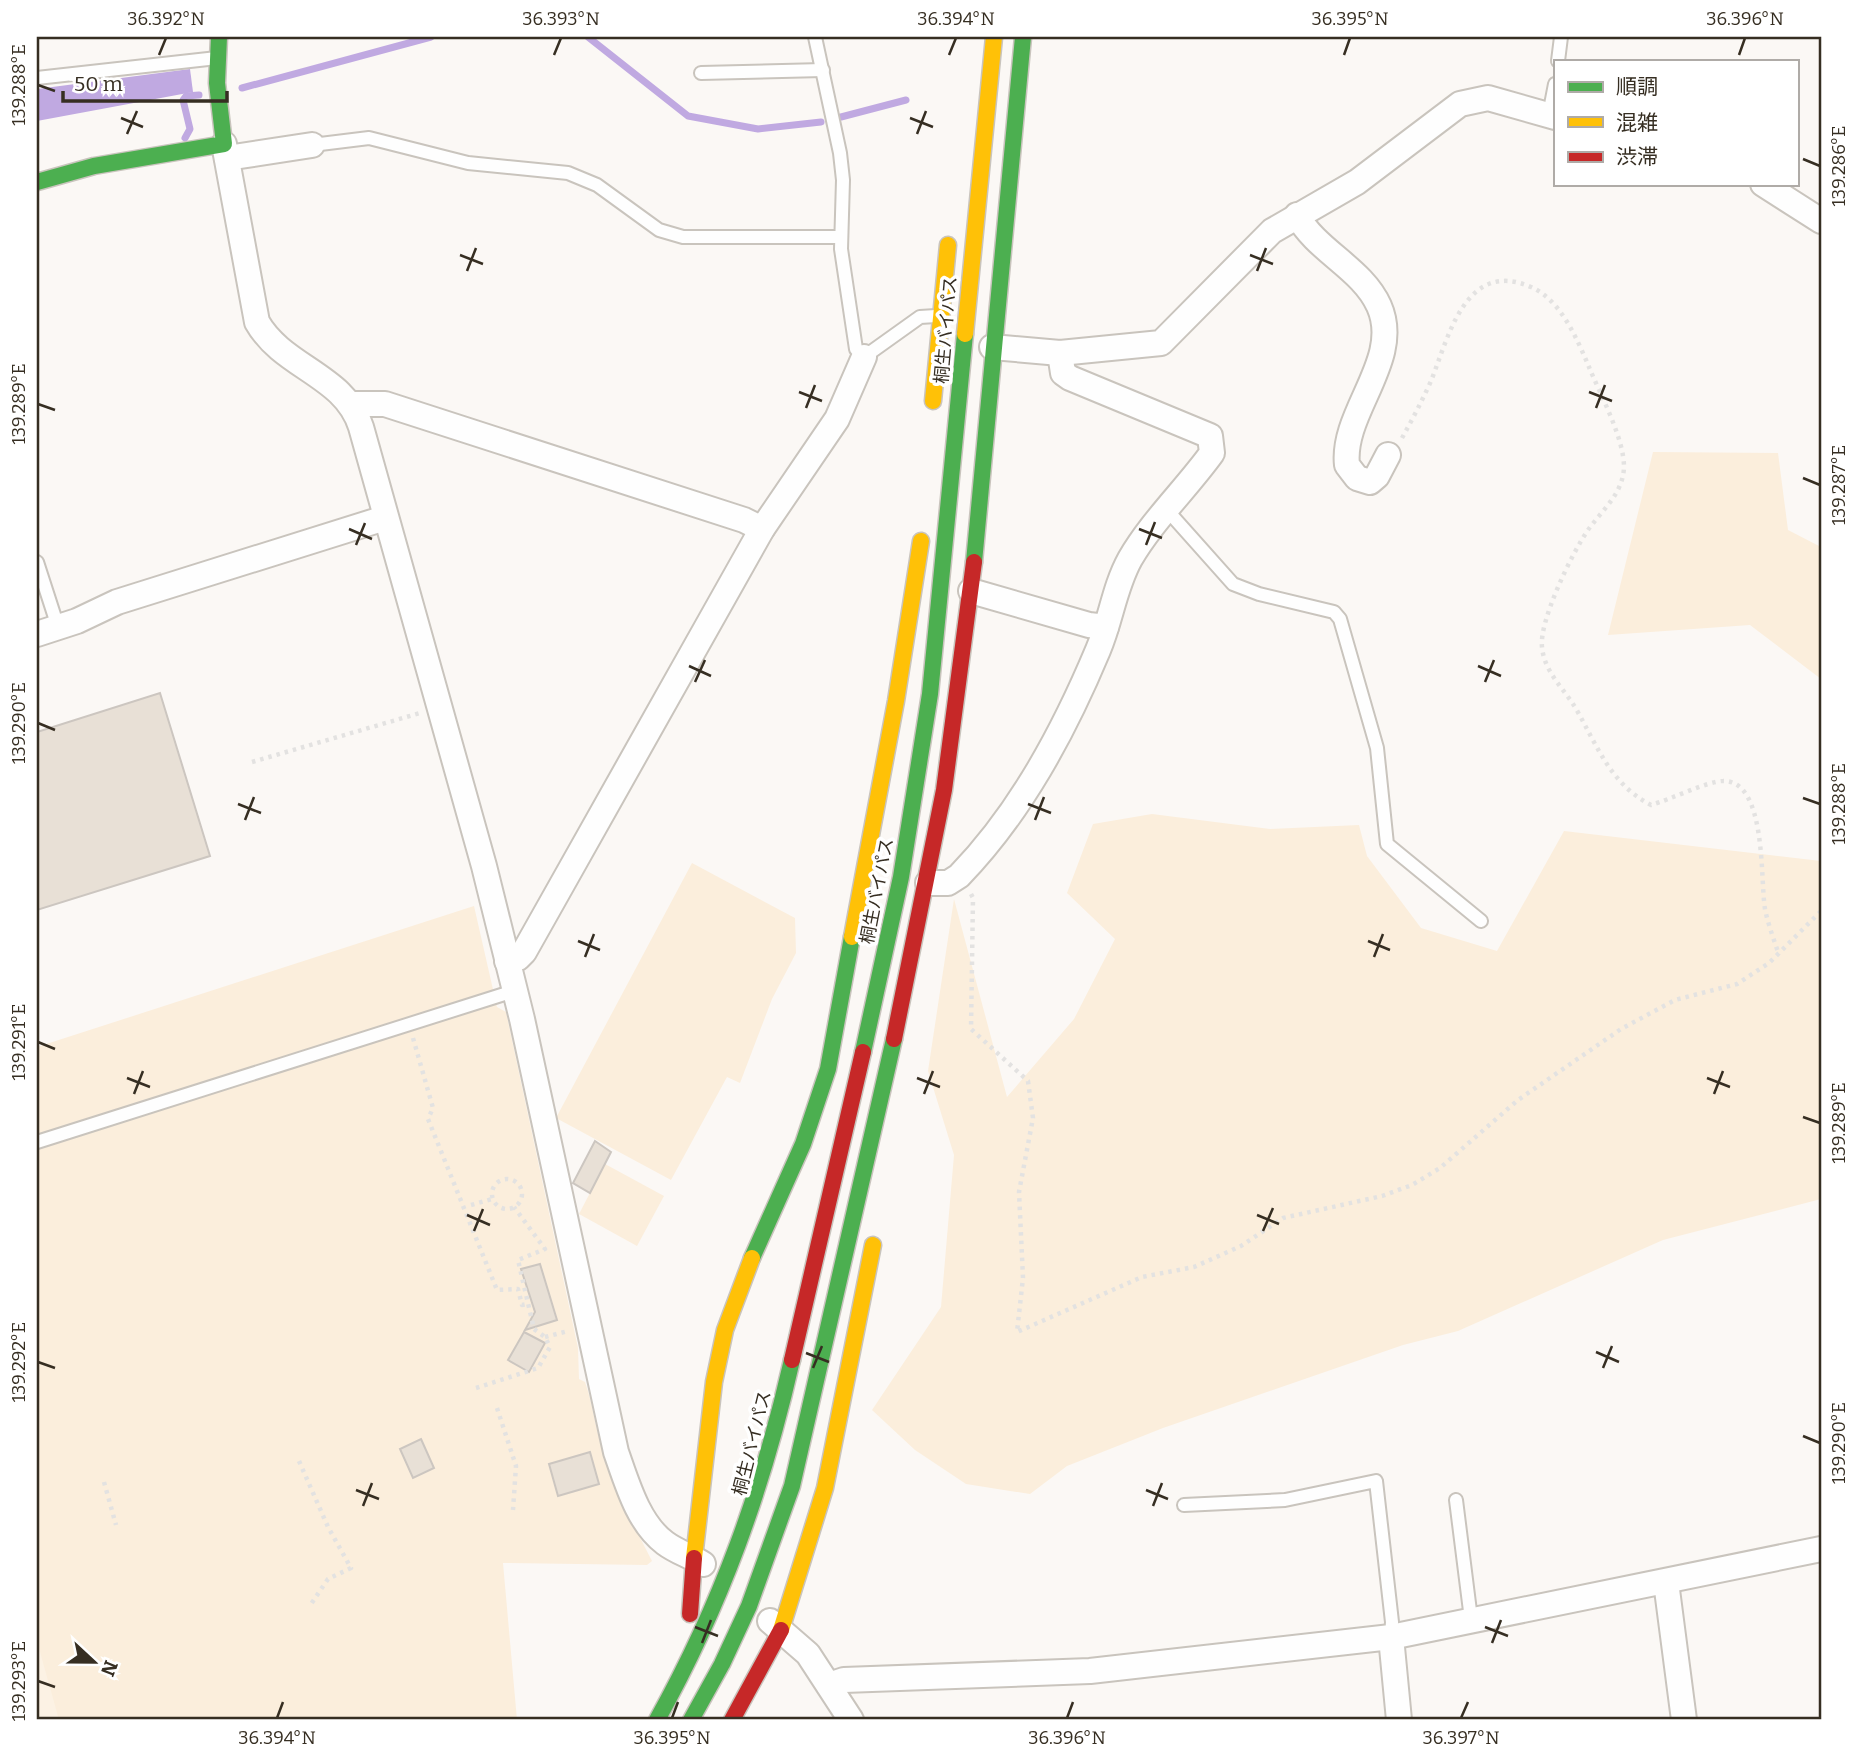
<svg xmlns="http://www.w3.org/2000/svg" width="1858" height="1757" font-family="Bitter,'Noto Sans JP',serif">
<rect width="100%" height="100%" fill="#fbf8f5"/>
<!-- built -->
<path fill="#fcf2e4" d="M 37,1617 L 66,1720 L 37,1720 Z"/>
<!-- green -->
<g fill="#fbeedc">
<path d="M 1653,452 L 1778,453 L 1788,530 L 1821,547 L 1821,679 L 1750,625 L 1608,635 Z"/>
<path d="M 1152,814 L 1270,829 L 1359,825 L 1367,856 L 1421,928 L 1497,951 L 1564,831 L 1821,861 L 1821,1199 L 1663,1240 L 1458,1331 L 1403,1345 L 1163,1428 L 1067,1466 L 1030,1494 L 966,1484 L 915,1450 L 872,1410 L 941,1307 L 954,1155 L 928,1071 L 954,899 L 1007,1097 L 1074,1019 L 1115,939 L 1067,893 L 1093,824 Z"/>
<path d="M 692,863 L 795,918 L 796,953 L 772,999 L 740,1083 L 727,1077 L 671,1180 L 556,1118 Z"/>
<path d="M 474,906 L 497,1007 L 506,1012 L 578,1348 L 579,1379 L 585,1382 C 592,1401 594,1421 600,1441 C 612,1484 632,1522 652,1561 L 647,1565 L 503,1563 L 517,1720 L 59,1720 L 37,1641 L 37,1047 Z"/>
<path d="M 605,1164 L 664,1196 L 637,1246 L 579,1214 Z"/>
</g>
<!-- water -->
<path fill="#c0a9e1" d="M 190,69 L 193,92 L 37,121 L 37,89 Z"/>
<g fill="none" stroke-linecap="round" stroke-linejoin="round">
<!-- stream -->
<g stroke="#c0a9e1" stroke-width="7">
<path d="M 588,37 L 688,116 L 758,129 L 821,122"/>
<path d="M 242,88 L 431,37"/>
<path d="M 841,117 L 906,100"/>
<path d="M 185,138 L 190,129 L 183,100 L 186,96 L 199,95"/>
</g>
</g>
<!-- building -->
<g fill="#e8e0d6" stroke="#ccc6c0" stroke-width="2">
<path d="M 160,693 L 210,856 L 37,910 L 37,732 Z"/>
<path d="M 595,1141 L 611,1152 L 590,1193 L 573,1183 Z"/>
<path d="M 540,1264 L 557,1320 L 525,1330 L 535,1312 L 521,1269 Z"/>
<path d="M 524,1332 L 545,1343 L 529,1372 L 508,1360 Z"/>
<path d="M 421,1439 L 434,1468 L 413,1478 L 400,1449 Z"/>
<path d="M 590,1452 L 599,1484 L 558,1496 L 549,1464 Z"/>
</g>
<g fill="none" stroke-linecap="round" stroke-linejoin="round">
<!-- lane casing -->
<g stroke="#c9c4bd" stroke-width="16">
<g id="lane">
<path d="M 815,37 L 840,153 L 843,180 L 841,249 L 856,349 L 864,357 L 920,317 L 936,316"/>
<path d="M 1558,61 L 1561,37"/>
<path d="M 701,73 L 823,70"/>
<path d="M 37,78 L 217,58"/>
<path d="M 1549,115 L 1555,84"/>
<path d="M 312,145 L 369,138 L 468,163 L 568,173 L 597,185 L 659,230 L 683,237 L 840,237"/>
<path d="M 1167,510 L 1233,584 L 1259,594 L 1334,612 L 1340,619 L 1377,748 L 1387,844 L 1481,921"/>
<path d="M 37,562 L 58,627"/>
<path d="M 37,1142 L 514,991"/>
<path d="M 1456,1500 L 1471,1619"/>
<path d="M 1184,1505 L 1285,1500 L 1376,1481 L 1392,1622 L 1391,1637"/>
</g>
</g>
<!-- street casing -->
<g stroke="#c9c4bd" stroke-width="28">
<g id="street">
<path d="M 224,144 L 257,322 C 283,368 345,375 361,427 L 484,866 L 522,1019 L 616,1452 C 627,1483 638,1523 665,1543 C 677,1552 691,1556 703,1564"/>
<path d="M 227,158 L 312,145"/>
<path d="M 1763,184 L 1821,221"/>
<path d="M 1297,215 C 1316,251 1362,268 1379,306 C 1403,360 1341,412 1347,465 L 1357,478 L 1370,482 L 1377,476 L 1388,455"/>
<path d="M 992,347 L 1060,353 L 1161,343 L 1272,231 L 1357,182 L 1460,104 L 1488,98 L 1555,117"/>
<path d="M 352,404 L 385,404 L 744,520 L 762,529"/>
<path d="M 971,591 L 1089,625 L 1106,627"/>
<path d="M 37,634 L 77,621 L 117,602 L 385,518"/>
<path d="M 928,883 L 948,883 L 959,876 C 1021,812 1064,731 1098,650 C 1111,620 1114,588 1130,559 C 1152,521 1186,489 1212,453 L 1210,436 L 1070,378 L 1063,373 L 1060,353"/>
<path d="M 507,961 L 518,958 L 524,952 L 762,529 L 837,419 L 864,357"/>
<path d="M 1666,1582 L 1684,1720"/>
<path d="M 770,1621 L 808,1654 L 851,1720"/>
<path d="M 1391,1637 L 1399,1720"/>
<path d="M 829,1685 L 844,1680 L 1090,1671 L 1391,1637 L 1821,1549"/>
</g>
</g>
<!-- fast casing -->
<g stroke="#c9c4bd" stroke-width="19">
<g id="fast">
<path d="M 37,182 L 94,166 L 224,144 L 217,83 L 219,37"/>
<path d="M 974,562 L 1023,37"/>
<path d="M 863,1052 L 901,877 L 930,694 L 965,334"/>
<path d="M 752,1258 L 803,1144 L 828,1069 L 852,937"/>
<path d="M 657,1720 C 721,1605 763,1488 792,1360"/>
<path d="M 691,1720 L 722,1664 L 749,1606 L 792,1486 L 894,1039"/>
</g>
</g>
<!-- slow casing -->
<g stroke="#c9c4bd" stroke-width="19">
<g id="slow">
<path d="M 965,334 L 994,37"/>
<path d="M 933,401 L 948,245"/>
<path d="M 852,937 L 896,701 L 921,541"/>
<path d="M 694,1558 L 714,1382 L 725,1330 L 752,1258"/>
<path d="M 781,1630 L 825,1488 L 873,1245"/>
</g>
</g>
<!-- jam casing -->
<g stroke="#c9c4bd" stroke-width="19">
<g id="jam">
<path d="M 894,1039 L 944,790 L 974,562"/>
<path d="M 792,1360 L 863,1052"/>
<path d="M 690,1614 L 694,1558"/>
<path d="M 732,1720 L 781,1630"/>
</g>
</g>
<!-- path -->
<g stroke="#e3e2e1" stroke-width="4.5" stroke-dasharray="3.5 5" stroke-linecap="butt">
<path d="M 1402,438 C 1412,420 1422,401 1431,381 C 1448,339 1465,258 1531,287 C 1561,300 1577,339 1589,367 C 1600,394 1624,438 1624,467 C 1623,494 1602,510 1588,530 C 1572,553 1539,621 1542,647 C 1544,671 1563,688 1575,707 C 1597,745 1610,784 1651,805 C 1669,800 1708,781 1723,781 C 1767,780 1760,880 1765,909 C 1768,924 1774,940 1779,955"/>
<path d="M 252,762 L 420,713"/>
<path d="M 971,894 L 973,898 L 971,1029 L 1028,1081 L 1033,1118 L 1019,1192 L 1023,1278 L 1017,1332 L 1142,1277 L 1194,1267 L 1241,1246 L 1283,1218 L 1382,1196 L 1412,1185 L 1440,1168 L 1518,1100 L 1621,1029 L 1675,1000 L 1737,984 L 1769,963 L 1821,911"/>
<path d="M 413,1038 L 433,1108 L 428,1119 L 497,1290 L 518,1289 L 522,1305 L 527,1304"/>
<circle cx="507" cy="1194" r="15"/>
<path d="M 471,1205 L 492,1199"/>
<path d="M 545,1337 L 568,1331"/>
<path d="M 476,1388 L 538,1368 L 550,1347 L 545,1337 L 534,1329 L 518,1260 L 545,1249 L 514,1207"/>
<path d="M 497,1408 L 516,1466 L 513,1510"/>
<path d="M 299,1461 L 328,1527 L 351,1568 L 328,1579 L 309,1607"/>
<path d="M 104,1482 L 116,1525"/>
</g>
<!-- lane -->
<use href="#lane" stroke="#fefefe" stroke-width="12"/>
<!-- street -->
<use href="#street" stroke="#fefefe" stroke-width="24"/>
<!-- fast -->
<use href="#fast" stroke="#4caf50" stroke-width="16"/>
<!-- slow -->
<use href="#slow" stroke="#ffc107" stroke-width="16"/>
<!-- jam -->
<use href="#jam" stroke="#c62828" stroke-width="16"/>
</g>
<!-- ticks -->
<path fill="none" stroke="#362e22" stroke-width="2.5" d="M 159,55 L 166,38M 554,55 L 561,38M 949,55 L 956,38M 1344,55 L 1350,38M 1739,55 L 1745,38M 38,85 L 55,91M 121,118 L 143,127M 910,118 L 933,127M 127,134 L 137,111M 917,134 L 926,111M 1803,159 L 1820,166M 460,255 L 483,264M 1250,255 L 1273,264M 467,271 L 476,248M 1257,271 L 1266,248M 799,392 L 822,401M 1589,392 L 1612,401M 38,404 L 55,410M 806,408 L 815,385M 1596,408 L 1605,385M 1803,478 L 1820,485M 349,529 L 372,539M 1139,529 L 1162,538M 356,545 L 365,523M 1146,545 L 1155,522M 689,666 L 711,676M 1478,666 L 1501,676M 695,682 L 705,660M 1485,682 L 1494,660M 38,723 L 55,730M 1803,798 L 1820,804M 238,804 L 261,813M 1028,804 L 1051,813M 245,820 L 254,797M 1035,820 L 1044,797M 578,941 L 600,950M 1368,941 L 1390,950M 585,957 L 594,934M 1374,957 L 1383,934M 38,1042 L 55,1049M 127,1078 L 150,1087M 917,1078 L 940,1087M 1707,1078 L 1730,1087M 134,1094 L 143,1071M 924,1094 L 933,1071M 1714,1094 L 1723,1071M 1803,1117 L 1820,1123M 467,1215 L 490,1225M 1257,1215 L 1279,1224M 474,1231 L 483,1209M 1263,1231 L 1273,1208M 1596,1352 L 1619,1362M 806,1353 L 829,1362M 38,1362 L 55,1368M 813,1368 L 822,1346M 1603,1368 L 1612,1346M 1803,1436 L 1820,1443M 356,1490 L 379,1499M 1146,1490 L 1168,1499M 363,1506 L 372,1483M 1153,1506 L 1162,1483M 695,1627 L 718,1636M 1485,1627 L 1508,1636M 702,1643 L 711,1620M 1492,1643 L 1501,1620M 38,1681 L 55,1687M 277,1718 L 283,1702M 672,1718 L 678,1702M 1067,1718 L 1073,1702M 1461,1718 L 1468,1702"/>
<g text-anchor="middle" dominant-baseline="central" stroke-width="7" stroke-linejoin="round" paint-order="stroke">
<!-- street labels -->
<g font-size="18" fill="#362e22" stroke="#fff">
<text transform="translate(946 330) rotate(-85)">桐生バイパス</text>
<text transform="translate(877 891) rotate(-79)">桐生バイパス</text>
<text transform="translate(752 1443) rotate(-76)">桐生バイパス</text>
</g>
</g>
<!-- border -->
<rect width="1858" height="1757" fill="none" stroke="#ffffff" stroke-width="77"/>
<!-- legend -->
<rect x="1554" y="60" width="245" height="126" fill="#ffffff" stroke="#afaba7" stroke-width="2"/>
<rect x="1568" y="82" width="35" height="10" fill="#4caf50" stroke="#afaba7" stroke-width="2"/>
<text x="1616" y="94" font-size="21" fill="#362e22">順調</text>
<rect x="1568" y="117" width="35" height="10" fill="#ffc107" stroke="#afaba7" stroke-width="2"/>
<text x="1616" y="130" font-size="21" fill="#362e22">混雑</text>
<rect x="1568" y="152" width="35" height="10" fill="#c62828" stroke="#afaba7" stroke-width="2"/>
<text x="1616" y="164" font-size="21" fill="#362e22">渋滞</text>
<!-- north arrow -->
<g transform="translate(94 1662) rotate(112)" stroke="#ffffff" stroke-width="5" paint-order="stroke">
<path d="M0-5L12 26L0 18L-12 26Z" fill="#362e22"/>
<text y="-10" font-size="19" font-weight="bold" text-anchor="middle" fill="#362e22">N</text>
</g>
<!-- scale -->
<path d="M63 91v10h164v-10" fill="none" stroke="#362e22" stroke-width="3.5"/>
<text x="74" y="91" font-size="21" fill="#362e22" stroke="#ffffff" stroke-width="5" paint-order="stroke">50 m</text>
<rect x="38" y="38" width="1782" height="1680" fill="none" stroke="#362e22" stroke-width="2.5"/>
<g font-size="18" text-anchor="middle" fill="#362e22">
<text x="166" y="25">36.392°N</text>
<text x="561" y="25">36.393°N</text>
<text x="956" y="25">36.394°N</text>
<text x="1350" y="25">36.395°N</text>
<text x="1745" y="25">36.396°N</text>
<text transform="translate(19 85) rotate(-90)" y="6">139.288°E</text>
<text transform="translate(1839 166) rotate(-90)" y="6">139.286°E</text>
<text transform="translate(19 404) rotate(-90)" y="6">139.289°E</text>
<text transform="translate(1839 485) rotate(-90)" y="6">139.287°E</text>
<text transform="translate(19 723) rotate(-90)" y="6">139.290°E</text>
<text transform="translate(1839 804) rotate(-90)" y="6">139.288°E</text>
<text transform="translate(19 1042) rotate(-90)" y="6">139.291°E</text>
<text transform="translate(1839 1123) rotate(-90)" y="6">139.289°E</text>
<text transform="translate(19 1362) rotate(-90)" y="6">139.292°E</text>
<text transform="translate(1839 1443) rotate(-90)" y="6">139.290°E</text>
<text transform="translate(19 1681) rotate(-90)" y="6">139.293°E</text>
<text x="277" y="1744">36.394°N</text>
<text x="672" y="1744">36.395°N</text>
<text x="1067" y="1744">36.396°N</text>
<text x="1461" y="1744">36.397°N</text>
</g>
</svg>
